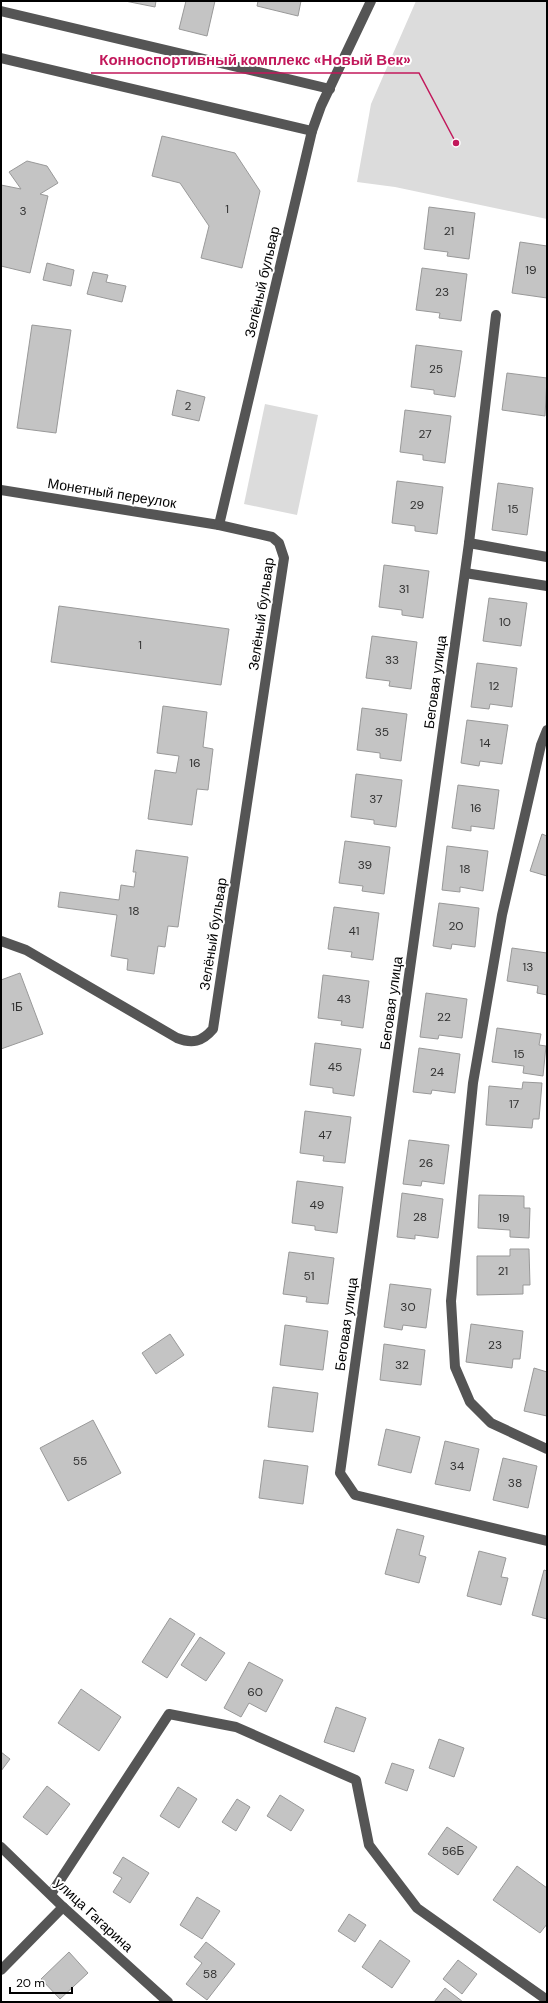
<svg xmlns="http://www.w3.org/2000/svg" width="548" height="2003" font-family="'DM Sans',sans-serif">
<rect width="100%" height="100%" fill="#fff"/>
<!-- green -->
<g fill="#dcdcdc">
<path d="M 416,1 L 547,1 L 547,219 L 395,187 L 357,182 L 371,104 Z"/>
<path d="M 265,404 L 318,415 L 297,515 L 244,504 Z"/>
</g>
<!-- building -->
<g fill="#c4c4c4" stroke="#999">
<path d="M 125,1 L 156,1 L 155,7 Z"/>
<path d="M 186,1 L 215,1 L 207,36 L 179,29 Z"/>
<path d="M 258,1 L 301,1 L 298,16 L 257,6 Z"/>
<path d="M 162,136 L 235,153 L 260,191 L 242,268 L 201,258 L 209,226 L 180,183 L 152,176 Z"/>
<path d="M 27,161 L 47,166 L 58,183 L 40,194 L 48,196 L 30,273 L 1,266 L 1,185 L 21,189 L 9,172 Z"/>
<path d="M 429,207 L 475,213 L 469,259 L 447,256 L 448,252 L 424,249 Z"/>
<path d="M 520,242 L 547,246 L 547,298 L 512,293 Z"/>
<path d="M 47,263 L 74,270 L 71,286 L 43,280 Z"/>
<path d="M 422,268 L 467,274 L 461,321 L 439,318 L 440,313 L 416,310 Z"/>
<path d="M 93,272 L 108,275 L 106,282 L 126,286 L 122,302 L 87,294 Z"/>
<path d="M 32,325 L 71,330 L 56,433 L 17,428 Z"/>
<path d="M 416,345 L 462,351 L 455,397 L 434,394 L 434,390 L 411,387 Z"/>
<path d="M 507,373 L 547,378 L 545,416 L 502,410 Z"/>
<path d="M 177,390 L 205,397 L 199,421 L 172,415 Z"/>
<path d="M 405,410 L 451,416 L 445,463 L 423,460 L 423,455 L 400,452 Z"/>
<path d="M 397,481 L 443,487 L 437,534 L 415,531 L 415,526 L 392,523 Z"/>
<path d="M 498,483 L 533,488 L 527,535 L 492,530 Z"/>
<path d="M 384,565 L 429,571 L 423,618 L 402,615 L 402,610 L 379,607 Z"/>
<path d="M 489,598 L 527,603 L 521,646 L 483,641 Z"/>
<path d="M 59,606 L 229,629 L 221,685 L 51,662 Z"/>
<path d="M 372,636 L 417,642 L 411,689 L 389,686 L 390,681 L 366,678 Z"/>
<path d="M 477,663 L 517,668 L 512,707 L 490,704 L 489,709 L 471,707 Z"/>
<path d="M 163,706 L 207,712 L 203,747 L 213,749 L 208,790 L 197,789 L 192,825 L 148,819 L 155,770 L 176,773 L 179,756 L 157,753 Z"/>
<path d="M 362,708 L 407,714 L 401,761 L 380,758 L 380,753 L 357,750 Z"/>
<path d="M 467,720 L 508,725 L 502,764 L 480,761 L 479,766 L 461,763 Z"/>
<path d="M 356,774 L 402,780 L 396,827 L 374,824 L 374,820 L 351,817 Z"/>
<path d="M 458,785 L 499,790 L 494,829 L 471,826 L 471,831 L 452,828 Z"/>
<path d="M 542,834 L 547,836 L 547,876 L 530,871 Z"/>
<path d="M 345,841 L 390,847 L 384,894 L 362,891 L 363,886 L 339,883 Z"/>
<path d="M 447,846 L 488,851 L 483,891 L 460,887 L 460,892 L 442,890 Z"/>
<path d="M 136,850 L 188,857 L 178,927 L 168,926 L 165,947 L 158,946 L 154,974 L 127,970 L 128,959 L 111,956 L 117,915 L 58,907 L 60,892 L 119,900 L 121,885 L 134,887 L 136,872 L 133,872 Z"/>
<path d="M 439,903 L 479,908 L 475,947 L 452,944 L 451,949 L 433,946 Z"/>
<path d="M 334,907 L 379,913 L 373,960 L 351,957 L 352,952 L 328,949 Z"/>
<path d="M 512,948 L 547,953 L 547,995 L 537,993 L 538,986 L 507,981 Z"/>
<path d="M 20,973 L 43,1034 L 1,1049 L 1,980 Z"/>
<path d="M 323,975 L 369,981 L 363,1028 L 341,1025 L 342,1021 L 318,1018 Z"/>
<path d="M 426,993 L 467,999 L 462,1038 L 439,1035 L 438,1039 L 420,1037 Z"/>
<path d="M 497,1028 L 541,1034 L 539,1045 L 546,1046 L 543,1076 L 523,1073 L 524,1066 L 492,1062 Z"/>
<path d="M 315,1043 L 361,1049 L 354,1096 L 333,1093 L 333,1088 L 310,1085 Z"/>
<path d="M 419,1048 L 460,1054 L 455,1093 L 432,1090 L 431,1094 L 413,1092 Z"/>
<path d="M 523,1082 L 542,1083 L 539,1119 L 533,1119 L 532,1128 L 486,1125 L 489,1086 L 522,1089 Z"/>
<path d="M 305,1111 L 351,1117 L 345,1163 L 323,1161 L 324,1156 L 300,1153 Z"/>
<path d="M 409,1140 L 449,1145 L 444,1184 L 422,1181 L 421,1186 L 403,1184 Z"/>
<path d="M 297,1181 L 343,1187 L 337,1233 L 315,1230 L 315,1226 L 292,1223 Z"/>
<path d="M 402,1193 L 443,1199 L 438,1238 L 415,1235 L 415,1239 L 397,1237 Z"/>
<path d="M 479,1195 L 524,1196 L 524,1208 L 530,1208 L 529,1238 L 510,1237 L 510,1230 L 478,1228 Z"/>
<path d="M 510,1249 L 529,1249 L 530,1285 L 523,1285 L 523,1294 L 477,1295 L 477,1256 L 510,1256 Z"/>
<path d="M 289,1252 L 334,1258 L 328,1304 L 306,1302 L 307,1297 L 283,1294 Z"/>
<path d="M 390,1284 L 431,1289 L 426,1328 L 403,1325 L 402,1330 L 384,1327 Z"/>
<path d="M 471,1324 L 523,1331 L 520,1359 L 513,1359 L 512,1368 L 466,1362 Z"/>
<path d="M 285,1325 L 328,1331 L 323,1370 L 280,1365 Z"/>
<path d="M 170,1334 L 184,1355 L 156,1374 L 142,1353 Z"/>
<path d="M 384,1344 L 425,1350 L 421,1385 L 380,1380 Z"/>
<path d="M 534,1368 L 547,1372 L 547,1416 L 524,1411 Z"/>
<path d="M 273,1387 L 318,1393 L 313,1432 L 268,1427 Z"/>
<path d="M 93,1420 L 121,1473 L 68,1501 L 40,1448 Z"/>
<path d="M 386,1429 L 420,1437 L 411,1473 L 378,1465 Z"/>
<path d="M 445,1441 L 479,1449 L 470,1491 L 435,1484 Z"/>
<path d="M 503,1458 L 537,1466 L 528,1508 L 493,1500 Z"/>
<path d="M 264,1460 L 308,1466 L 303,1504 L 259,1498 Z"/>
<path d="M 397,1529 L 424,1536 L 419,1555 L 426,1557 L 419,1583 L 385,1574 Z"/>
<path d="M 479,1551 L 506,1558 L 501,1577 L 508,1578 L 501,1605 L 467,1596 Z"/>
<path d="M 544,1570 L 547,1571 L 547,1619 L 532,1615 Z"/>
<path d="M 170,1618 L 195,1634 L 167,1678 L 142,1662 Z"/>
<path d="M 200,1637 L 225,1653 L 206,1681 L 181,1665 Z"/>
<path d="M 249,1662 L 283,1680 L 266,1712 L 249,1703 L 241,1717 L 224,1708 Z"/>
<path d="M 81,1689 L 121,1717 L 99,1751 L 58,1723 Z"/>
<path d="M 336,1707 L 366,1718 L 354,1752 L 324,1742 Z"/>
<path d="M 439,1739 L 464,1748 L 454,1777 L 429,1768 Z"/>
<path d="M 1,1752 L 10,1759 L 1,1771 Z"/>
<path d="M 392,1763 L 414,1770 L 407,1791 L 385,1783 Z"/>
<path d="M 47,1786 L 70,1804 L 47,1835 L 23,1817 Z"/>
<path d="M 178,1787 L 197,1799 L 179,1828 L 160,1816 Z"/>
<path d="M 280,1795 L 304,1810 L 291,1831 L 267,1816 Z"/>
<path d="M 237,1799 L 250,1807 L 236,1831 L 222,1822 Z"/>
<path d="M 447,1827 L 477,1847 L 458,1875 L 428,1854 Z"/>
<path d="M 123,1857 L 149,1873 L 130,1903 L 113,1892 L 122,1878 L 113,1873 Z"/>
<path d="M 517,1866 L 547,1888 L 547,1924 L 540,1933 L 493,1900 Z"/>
<path d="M 197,1897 L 220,1911 L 202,1939 L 180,1925 Z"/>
<path d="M 349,1914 L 366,1925 L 355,1942 L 338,1931 Z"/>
<path d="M 380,1940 L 410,1961 L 392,1988 L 362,1967 Z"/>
<path d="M 206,1942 L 235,1964 L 207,2000 L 186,1984 L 202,1963 L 194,1957 Z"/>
<path d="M 69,1952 L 88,1973 L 60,1999 L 41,1979 Z"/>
<path d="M 458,1960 L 477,1974 L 462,1994 L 443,1979 Z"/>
<path d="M 445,1988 L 463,2002 L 434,2002 Z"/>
</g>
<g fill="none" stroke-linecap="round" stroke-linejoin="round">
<!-- minor -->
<g stroke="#555" stroke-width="10">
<path d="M 1,11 L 330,89"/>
<path d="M 1,58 L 312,131"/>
<path d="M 496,315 L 469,543 L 340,1473 L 355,1495 L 547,1541"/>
<path d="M 1,490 L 219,525"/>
<path d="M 469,543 L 547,557"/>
<path d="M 465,573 L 547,586"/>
<path d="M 547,730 L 541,745 L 502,915 L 473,1083 L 451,1301 L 455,1367 L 470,1402 L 491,1423 L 547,1449"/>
<path d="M 1,941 L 26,950 L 177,1038 C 192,1044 202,1042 213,1029 L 284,558 L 279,543 L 272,537 L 219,525 L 312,131 L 321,106 L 371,1"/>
<path d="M 1,1847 L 63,1907 L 168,2002"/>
<path d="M 51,1894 L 169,1714 L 236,1727 L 356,1780 L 369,1845 L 417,1908 L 547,2000"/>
<path d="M 1,1970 L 63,1907"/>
</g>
</g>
<g text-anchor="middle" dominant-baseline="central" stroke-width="4" stroke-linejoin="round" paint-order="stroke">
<!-- number labels -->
<g font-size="12" fill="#313131">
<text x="227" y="209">1</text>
<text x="23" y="211">3</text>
<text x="449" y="231">21</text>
<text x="531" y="270">19</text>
<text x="442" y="292">23</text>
<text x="436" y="369">25</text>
<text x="188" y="406">2</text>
<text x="425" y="434">27</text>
<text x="417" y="505">29</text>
<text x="513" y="509">15</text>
<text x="404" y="589">31</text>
<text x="505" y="622">10</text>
<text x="140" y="645">1</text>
<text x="392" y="660">33</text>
<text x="494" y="686">12</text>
<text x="382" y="732">35</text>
<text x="485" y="743">14</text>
<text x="195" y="763">16</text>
<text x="376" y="799">37</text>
<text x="476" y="808">16</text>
<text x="365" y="865">39</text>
<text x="465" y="869">18</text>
<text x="134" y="911">18</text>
<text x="456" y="926">20</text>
<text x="354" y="931">41</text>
<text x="528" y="967">13</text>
<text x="344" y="999">43</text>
<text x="17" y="1007">1Б</text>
<text x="444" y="1017">22</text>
<text x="519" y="1054">15</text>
<text x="335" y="1067">45</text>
<text x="437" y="1072">24</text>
<text x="514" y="1104">17</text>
<text x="325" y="1135">47</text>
<text x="426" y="1163">26</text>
<text x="317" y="1205">49</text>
<text x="420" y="1217">28</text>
<text x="504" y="1218">19</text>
<text x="503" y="1271">21</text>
<text x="309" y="1276">51</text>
<text x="408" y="1307">30</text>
<text x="495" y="1345">23</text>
<text x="402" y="1365">32</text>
<text x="80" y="1461">55</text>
<text x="457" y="1466">34</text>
<text x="515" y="1483">38</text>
<text x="255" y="1692">60</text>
<text x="453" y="1851">56Б</text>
<text x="210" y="1974">58</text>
</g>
<!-- street labels -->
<g font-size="14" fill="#000" stroke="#fff">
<text transform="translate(262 282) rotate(-77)">Зелёный бульвар</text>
<text transform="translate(112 493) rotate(9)">Монетный переулок</text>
<text transform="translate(261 614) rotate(-82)">Зелёный бульвар</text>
<text transform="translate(435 682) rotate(-82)">Беговая улица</text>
<text transform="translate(213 934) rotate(-81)">Зелёный бульвар</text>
<text transform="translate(391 1003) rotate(-82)">Беговая улица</text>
<text transform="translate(346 1324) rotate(-82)">Беговая улица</text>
<text transform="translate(94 1915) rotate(43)">улица Гагарина</text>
</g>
</g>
<!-- callouts -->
<path fill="none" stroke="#c2185b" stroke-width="1.5" d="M456 143L419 73H91"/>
<circle fill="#c2185b" stroke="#fff" stroke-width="1.5" cx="456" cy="143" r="4"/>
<g font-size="15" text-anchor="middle" font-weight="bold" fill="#c2185b" stroke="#fff" stroke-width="4" stroke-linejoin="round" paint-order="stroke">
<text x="255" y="65">Конноспортивный комплекс «Новый Век»</text>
</g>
<!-- border -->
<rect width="548" height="2003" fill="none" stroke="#000000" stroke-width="4"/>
<!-- scale -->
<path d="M10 1987v6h62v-6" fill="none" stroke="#000000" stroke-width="2"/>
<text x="16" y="1987" font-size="12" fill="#000000" stroke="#ffffff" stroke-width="3" paint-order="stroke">20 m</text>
</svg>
